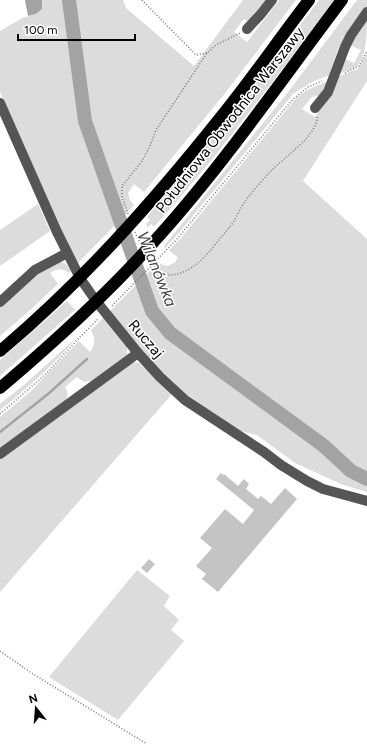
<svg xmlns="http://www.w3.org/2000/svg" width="367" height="744" font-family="Figtree,sans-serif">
<rect width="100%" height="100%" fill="#fff"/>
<!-- green -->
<g fill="#dcdcdc">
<path d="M 42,0 L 123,0 L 126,8 L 194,66 L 243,0 L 269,0 L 251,19 L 247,21 L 244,19 L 234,32 L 247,42 L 279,0 L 296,0 L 226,92 L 153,181 L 144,192 L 134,184 L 128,193 L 130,200 L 134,205 L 122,218 L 110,186 L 106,189 L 116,224 L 76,265 L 0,92 L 0,31 L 22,18 L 36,14 L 42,9 Z"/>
<path d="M 319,0 L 335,0 C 276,77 219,155 154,227 L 151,224 L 148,227 L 146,224 L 150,220 L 147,217 L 229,119 Z"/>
<path d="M 357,0 L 367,0 L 367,6 L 350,29 L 338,49 L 329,75 L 310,83 L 293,94 L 178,234 L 165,248 L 164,246 L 292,87 Z"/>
<path d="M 367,17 C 367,32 367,55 357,66 C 352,70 343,72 337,75 L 345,59 L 354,63 L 361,50 L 350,45 Z"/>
<path d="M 367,53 L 367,81 L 303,181 L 367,239 L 367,492 L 343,485 L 295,463 L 257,435 L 241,431 L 186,394 L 141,352 L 109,312 L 139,282 C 144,296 148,310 157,323 C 167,337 195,357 210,366 L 214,361 C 197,348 170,334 160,315 C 153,303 149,289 144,277 L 157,263 L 167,266 L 174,263 L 178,258 L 169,250 L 180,239 L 297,97 L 307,90 L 328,81 L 327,86 L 320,95 L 312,97 L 302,109 L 315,117 L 327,98 L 339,76 L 358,69 Z"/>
<path d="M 38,204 L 50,231 L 0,266 L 0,230 Z"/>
<path d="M 61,261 L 66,264 L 71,271 L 69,273 C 62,268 56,269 50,273 L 58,284 L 29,311 L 0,336 L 0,307 L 35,274 Z"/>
<path d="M 67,301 L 75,310 L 0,376 L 0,360 Z"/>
<path d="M 104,317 L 127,346 L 127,355 L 91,381 L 84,382 L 77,377 L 65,387 C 68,392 68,395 66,401 L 0,449 L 0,417 L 30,392 L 79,341 L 90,352 C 96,344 95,338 91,330 Z"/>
<path d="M 77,337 C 56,363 26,389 0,410 L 0,404 L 25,384 Z"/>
<path d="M 133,362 L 139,363 L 172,394 L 0,592 L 0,458 Z"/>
<path d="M 137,570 L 170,596 L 164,606 L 179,620 L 171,630 L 184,641 L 118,720 L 49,677 Z"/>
</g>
<!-- water -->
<path fill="#a3a3a3" d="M 25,0 L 42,0 L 42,9 L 36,14 L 28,16 Z"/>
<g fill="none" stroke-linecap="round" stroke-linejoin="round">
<!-- stream -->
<path stroke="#a3a3a3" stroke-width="2.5" d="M 0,432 L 48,394 L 87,359"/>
<!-- river -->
<path stroke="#a3a3a3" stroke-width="14" d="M 69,0 L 85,121 L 152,311 L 170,333 L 324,446 L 351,471 L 367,479"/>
</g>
<!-- building -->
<g fill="#c4c4c4">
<path d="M 221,473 L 223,475 L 224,474 L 238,486 L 244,479 L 249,484 L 246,489 L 258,499 L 261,496 L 271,504 L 285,488 L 297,499 L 218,592 L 202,579 L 206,574 L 196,566 L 212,548 L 200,538 L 225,509 L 243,524 L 254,510 L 216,479 Z"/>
<path d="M 149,559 L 155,564 L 147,573 L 141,568 Z"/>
</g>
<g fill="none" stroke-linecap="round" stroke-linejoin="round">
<!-- path -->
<g stroke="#777" stroke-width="1.5" stroke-dasharray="1 2" stroke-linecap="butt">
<path d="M 142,0 L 196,55 L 207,53"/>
<path d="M 345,73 L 359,66 L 367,51"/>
<path d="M 128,214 L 122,197 L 122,186 L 142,161 L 150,146 L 156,130 L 207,53 L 216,45 L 240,33"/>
<path d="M 135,232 L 140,243"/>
<path d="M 148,261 C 153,272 156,275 168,275 C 191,275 206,256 219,240 C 223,235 228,229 232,224 C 237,216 241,207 246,200 C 254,190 263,179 272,170 C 283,158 320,134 317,115"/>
<path d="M 112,306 L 177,239 L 293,99 L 308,87 L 322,81"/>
<path d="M 0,414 L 47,373 L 79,338 L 99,318"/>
<path d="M 0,651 L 33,674 L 147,744"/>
</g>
<!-- minor -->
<g stroke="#555" stroke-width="10">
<path d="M 247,29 L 261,14 L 272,0"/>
<path d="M 0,103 L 57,232 L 80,278 L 96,301 L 138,353 L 160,377 L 185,400 L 264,452 L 281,465 L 307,481 L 323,489 L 367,501"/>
<path d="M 315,108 L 328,92 L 345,47 L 351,35 L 367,12"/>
<path d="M 0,302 L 35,270 L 67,253"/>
<path d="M 0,454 L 138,353"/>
</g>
<!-- highway -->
<g stroke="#000" stroke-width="12">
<path d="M 0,351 C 82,282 153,202 220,118 C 251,80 279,39 309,0"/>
<path d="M 0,388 C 52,344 103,298 149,247 C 219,171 280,82 342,0"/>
</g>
</g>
<g text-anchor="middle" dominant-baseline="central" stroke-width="3" stroke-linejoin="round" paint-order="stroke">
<!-- street labels -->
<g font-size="15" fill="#000" stroke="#fff">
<text transform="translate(230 120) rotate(-52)">Południowa Obwodnica Warszawy</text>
<text transform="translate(146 339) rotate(49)">Ruczaj</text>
</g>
<!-- water labels -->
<g font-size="16" font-style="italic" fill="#444" stroke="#fff">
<text transform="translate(157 269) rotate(68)">Wilanówka</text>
</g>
</g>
<!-- north arrow -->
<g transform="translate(36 708) rotate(343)" stroke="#ffffff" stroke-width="3" paint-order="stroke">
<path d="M0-3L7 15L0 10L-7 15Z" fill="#000000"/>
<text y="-6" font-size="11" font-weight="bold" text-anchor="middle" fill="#000000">N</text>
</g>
<!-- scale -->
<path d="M18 34v6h117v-6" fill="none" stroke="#000000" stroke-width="2"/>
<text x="24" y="34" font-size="12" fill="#000000" stroke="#ffffff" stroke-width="3" paint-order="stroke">100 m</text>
</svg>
